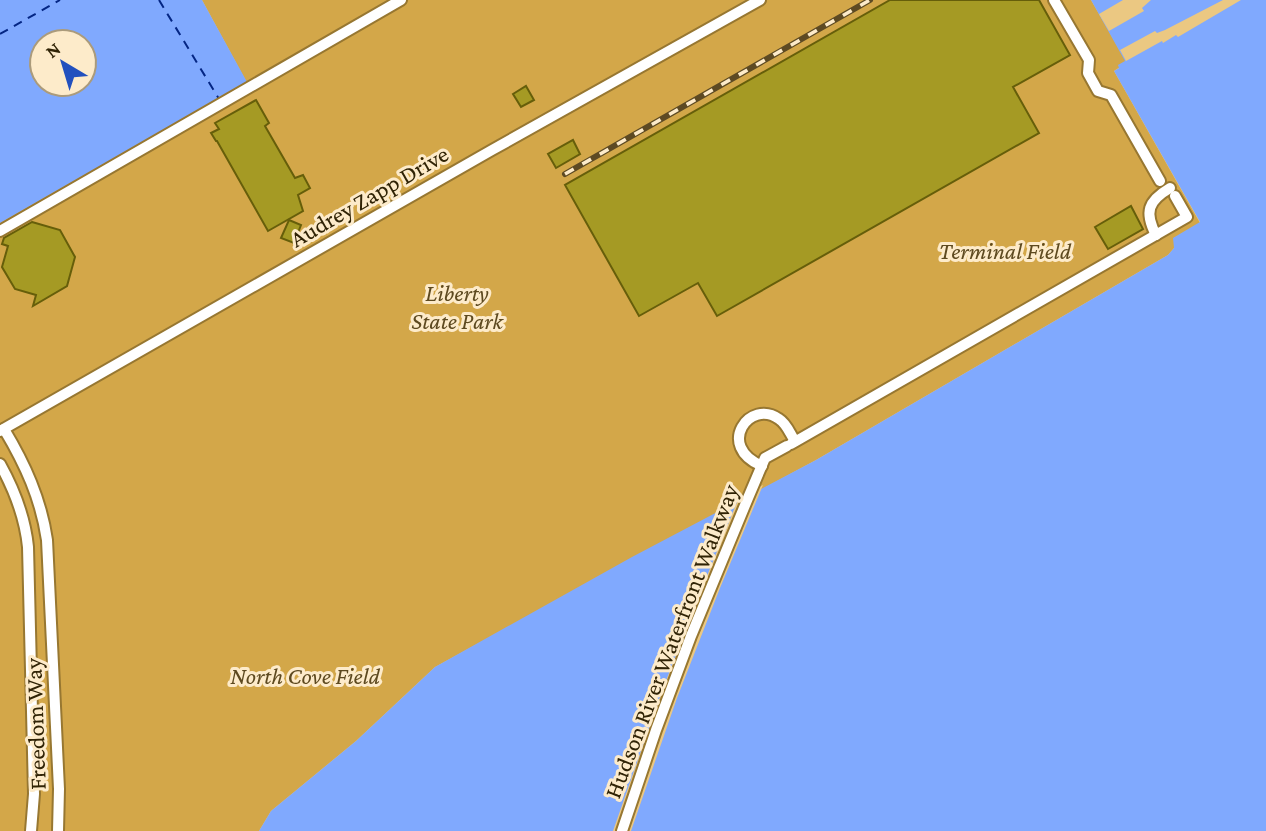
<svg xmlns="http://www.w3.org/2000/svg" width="1266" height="831" font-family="'Crimson Pro',serif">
<rect width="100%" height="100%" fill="#ebc882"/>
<!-- green -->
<path fill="#d3a749" d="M 202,0 L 1091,0 L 1126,61 L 1120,67 L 1114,71 L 1200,223 L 1174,238 L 1174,248 L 1168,255 L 816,460 L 435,667 L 356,741 L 271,811 L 259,831 L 0,831 L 0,223 L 247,83 Z"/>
<!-- water -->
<g fill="#80a9fe" fill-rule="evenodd">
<path d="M 0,0 L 202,0 L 247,82 L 0,223 ZM 84,42 L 84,84 L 42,84 L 42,42 Z"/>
<path d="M 1091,0 L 1266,0 L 1266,831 L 259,831 L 271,811 L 356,741 L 435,667 L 632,557 L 816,460 L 1168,255 L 1174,248 L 1173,238 L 1200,222 L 1114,71 L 1119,68 L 1118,65 L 1125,61 Z"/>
</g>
<!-- pier -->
<g fill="#ebc882">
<path d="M 1123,0 L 1151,0 L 1142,8 L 1144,11 L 1109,31 L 1099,14 Z"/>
<path d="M 1223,0 L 1241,0 L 1178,37 L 1176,35 L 1163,43 L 1162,41 L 1126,61 L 1120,50 L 1155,31 L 1157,33 L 1165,30 Z"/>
<path d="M 763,485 L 720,588 L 677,698 L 631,831 L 613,831 L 662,691 L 705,581 L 739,497 Z"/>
</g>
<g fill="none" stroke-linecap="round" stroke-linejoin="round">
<!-- ferry -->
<g stroke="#042684" stroke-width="2" stroke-dasharray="9 7" stroke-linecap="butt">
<path d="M 159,0 L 219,99"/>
<path d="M 0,34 L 60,0"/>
</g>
</g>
<!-- building -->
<g fill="#a59a24" stroke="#665e0a" stroke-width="2">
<path d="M 890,0 L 1039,0 L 1070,55 L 1013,87 L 1039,133 L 717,316 L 698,283 L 639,316 L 565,185 Z"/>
<path d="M 526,86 L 534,100 L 521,107 L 513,94 Z"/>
<path d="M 256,100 L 269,123 L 265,126 L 295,178 L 303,175 L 310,188 L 298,195 L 303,211 L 268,231 L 217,141 L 216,141 L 211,133 L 219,129 L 215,123 Z"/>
<path d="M 573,140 L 580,154 L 556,168 L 548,154 Z"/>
<path d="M 1131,206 L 1143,229 L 1108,249 L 1095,227 Z"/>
<path d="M 289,220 L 301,225 L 294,243 L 281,238 Z"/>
<path d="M 32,222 L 60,230 L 75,257 L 67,286 L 33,306 L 36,295 L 15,289 L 2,267 L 8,246 L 2,244 L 4,238 Z"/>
</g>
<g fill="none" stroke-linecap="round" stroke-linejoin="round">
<!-- street casing -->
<g stroke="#977731" stroke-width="14">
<g id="street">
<path d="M 1054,0 L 1089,60 L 1088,73 L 1098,91 L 1111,95 L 1160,181"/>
<path d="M 0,231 L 401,0"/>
<path d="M 1156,235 C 1144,212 1148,201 1170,188"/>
<path d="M 4,429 C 25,464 41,499 47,540 L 59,789 L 58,831"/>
<path d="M 0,431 L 492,150 L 760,0"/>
<path d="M 791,444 L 1187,217 L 1175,196"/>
<path d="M 0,464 C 15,491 25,517 28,547 L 34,794 L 31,831"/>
<path d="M 762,466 C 715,446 750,398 779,419 C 787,424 790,434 795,441"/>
<path d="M 622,831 L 656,730 L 691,636 L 748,498 L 765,458 L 787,446"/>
</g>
</g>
<!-- street -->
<use href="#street" stroke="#fff" stroke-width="10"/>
<!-- rail casing -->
<g stroke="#5d4a23" stroke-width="6">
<path id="rail" d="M 565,174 L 870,0"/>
</g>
<!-- rail -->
<use href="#rail" stroke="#fdebca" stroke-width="3.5" stroke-dasharray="10" stroke-linecap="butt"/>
</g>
<g text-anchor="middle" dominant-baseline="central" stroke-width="6" stroke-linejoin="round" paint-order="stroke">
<!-- street labels -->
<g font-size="24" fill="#302305" stroke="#fdebca">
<text transform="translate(369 196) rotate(-30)">Audrey Zapp Drive</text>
<text transform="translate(671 641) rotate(-69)">Hudson River Waterfront Walkway</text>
<text transform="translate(35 724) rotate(-92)">Freedom Way</text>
</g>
<!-- park labels -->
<g font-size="24" font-style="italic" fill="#5d491f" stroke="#fdebca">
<text x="1005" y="250">Terminal Field</text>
<text x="457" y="292">Liberty<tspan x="457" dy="28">State Park</tspan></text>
<text x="305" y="675">North Cove Field</text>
</g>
</g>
<!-- north arrow -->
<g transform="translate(63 63) rotate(322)"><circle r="33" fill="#fdebca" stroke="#ab9b7b" stroke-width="2"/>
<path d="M0-5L12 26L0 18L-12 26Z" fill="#2250be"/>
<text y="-10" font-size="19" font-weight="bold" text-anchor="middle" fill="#302305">N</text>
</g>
</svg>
